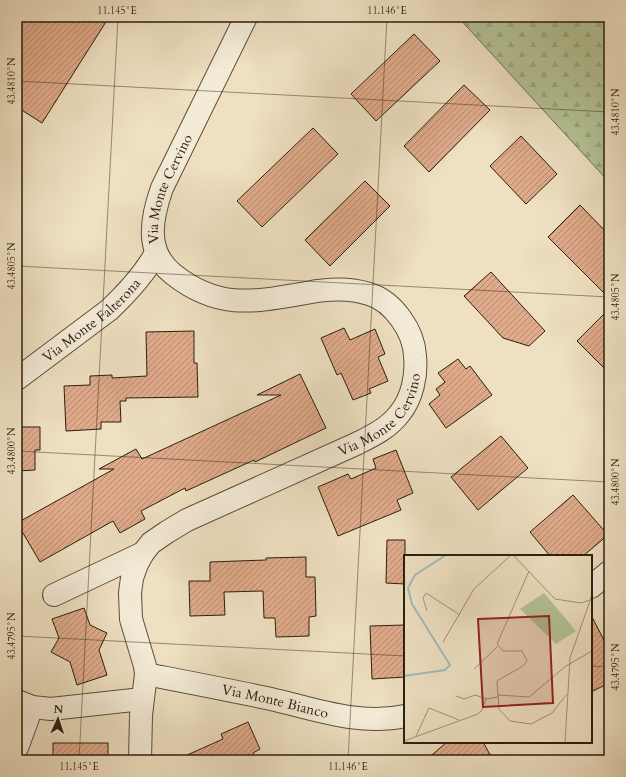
<svg xmlns="http://www.w3.org/2000/svg" width="626" height="777" font-family="Cardo,serif">
<defs>
<pattern id="forest-firs" width="22" height="20" patternUnits="userSpaceOnUse"><rect width="22" height="20" fill="#b4c396"/><path d="M5 1l3.5 6h-7zM16 11l3.5 6h-7z" fill="#9ba780"/></pattern>
<pattern id="building-hatch" width="6" height="6" patternUnits="userSpaceOnUse"><rect width="6" height="6" fill="#e0ab8b"/><path d="M-1 1l2-2M0 6l6-6M5 7l2-2" fill="none" stroke="#b68b70"/></pattern>
</defs>
<rect width="100%" height="100%" fill="#eee0c1"/>
<filter id="stains"><feTurbulence type="fractalNoise" baseFrequency=".005" numOctaves="4"/><feColorMatrix values="0 0 0 0 .2 0 0 0 0 .09 0 0 0 0 .02 0 0 0 .5 -.17"/></filter>
<radialGradient id="worn" r=".72"><stop offset=".6" stop-color="#630" stop-opacity="0"/><stop offset="1" stop-color="#630" stop-opacity=".3"/></radialGradient>
<!-- forest -->
<path fill="url(#forest-firs)" stroke="#6f7053" d="M 458,17 L 609,17 L 609,182 Z"/>
<!-- building -->
<g fill="url(#building-hatch)" stroke="#2a1e10">
<path d="M 17,17 L 109,17 L 42,123 L 17,107 Z"/>
<path d="M 414,34 L 440,61 L 376,121 L 351,94 Z"/>
<path d="M 464,85 L 490,110 L 429,172 L 404,146 Z"/>
<path d="M 313,128 L 338,154 L 262,227 L 237,201 Z"/>
<path d="M 521,136 L 557,174 L 526,204 L 490,166 Z"/>
<path d="M 365,181 L 390,206 L 330,266 L 305,240 Z"/>
<path d="M 580,205 L 609,235 L 609,298 L 548,237 Z"/>
<path d="M 491,272 L 545,331 L 529,346 L 503,338 L 464,296 Z"/>
<path d="M 609,309 L 609,373 L 577,341 Z"/>
<path d="M 344,328 L 350,340 L 375,329 L 385,354 L 378,357 L 388,381 L 369,389 L 371,393 L 353,400 L 341,373 L 337,375 L 321,338 Z"/>
<path d="M 194,331 L 194,363 L 197,363 L 198,397 L 126,398 L 126,401 L 120,401 L 121,422 L 101,422 L 101,429 L 66,431 L 64,386 L 90,385 L 90,376 L 112,375 L 112,378 L 147,376 L 146,332 Z"/>
<path d="M 458,359 L 466,369 L 470,366 L 492,395 L 446,428 L 429,404 L 440,395 L 436,389 L 445,382 L 438,373 Z"/>
<path d="M 300,374 L 326,428 L 255,462 L 254,460 L 186,491 L 185,488 L 141,511 L 145,519 L 120,533 L 113,521 L 40,562 L 17,523 L 114,469 L 99,469 L 136,449 L 142,459 L 281,395 L 257,395 Z"/>
<path d="M 17,427 L 40,427 L 40,450 L 35,450 L 35,470 L 17,471 Z"/>
<path d="M 501,436 L 528,468 L 478,510 L 451,477 Z"/>
<path d="M 396,450 L 413,493 L 397,500 L 401,510 L 338,536 L 318,487 L 348,474 L 351,479 L 376,468 L 373,459 Z"/>
<path d="M 573,495 L 608,535 L 583,556 L 550,556 L 530,532 Z"/>
<path d="M 387,540 L 405,540 L 405,584 L 386,583 Z"/>
<path d="M 306,557 L 306,577 L 315,577 L 316,616 L 309,617 L 309,636 L 276,637 L 275,618 L 264,618 L 263,591 L 224,592 L 225,615 L 190,616 L 189,581 L 210,581 L 210,562 L 266,560 L 266,558 Z"/>
<path d="M 84,608 L 90,625 L 107,633 L 99,650 L 107,675 L 77,685 L 70,662 L 51,652 L 59,638 L 52,619 Z"/>
<path d="M 591,615 L 609,650 L 609,683 L 591,692 Z"/>
<path d="M 405,625 L 405,677 L 372,679 L 370,626 Z"/>
<path d="M 248,722 L 260,749 L 253,753 L 256,760 L 176,760 L 223,739 L 221,734 Z"/>
<path d="M 447,742 L 483,742 L 493,760 L 426,760 Z"/>
<rect x="53" y="743" width="55" height="17"/>
</g>
<g fill="none" stroke-linecap="round" stroke-linejoin="round">
<!-- minor casing -->
<g stroke="#5b4e3c" stroke-width="24">
<g id="minor">
<path id="s1" d="M 17,379 L 109,310 C 127,293 144,275 156,253"/>
<path d="M 591,587 L 609,572"/>
<path d="M 54,595 L 143,553"/>
<path id="s2" d="M 146,674 C 187,682 229,690 271,699 C 314,709 360,726 405,716"/>
<path d="M 17,701 L 32,707 L 51,709 L 142,699"/>
<path d="M 17,748 L 32,707"/>
<path id="s3" d="M 140,760 L 141,715 L 146,674 L 145,666 L 131,619 L 130,593 L 132,578 L 137,564 L 143,553 L 151,543 L 167,532 L 187,520 L 356,444 C 372,436 389,428 400,413 C 412,398 417,376 415,356 C 414,331 393,301 369,294 C 348,287 326,289 306,293 C 254,302 218,310 173,274 C 145,252 151,219 162,188 L 246,17"/>
</g>
</g>
<!-- minor -->
<use href="#minor" stroke="#f4ebd7" stroke-width="22"/>
</g>
<!-- ticks -->
<path fill="none" stroke="#2a1e10" stroke-width="1" stroke-opacity="0.45" d="M 17,81 L 609,112M 17,266 L 609,297M 17,451 L 609,482M 17,636 L 405,656M 591,666 L 609,667M 79,760 L 118,17M 348,760 L 387,17"/>
<g text-anchor="middle" dominant-baseline="central" stroke-width="4" stroke-linejoin="round" paint-order="stroke">
<!-- street labels -->
<g font-size="14" fill="#2a1e10" stroke="#f4ebd7">
<text stroke="none"><textPath href="#s3" startOffset="947">Via Monte Cervino</textPath></text>
<text stroke="none"><textPath href="#s1" startOffset="95">Via Monte Falterona</textPath></text>
<text stroke="none"><textPath href="#s3" startOffset="492">Via Monte Cervino</textPath></text>
<text stroke="none"><textPath href="#s2" startOffset="132">Via Monte Bianco</textPath></text>
</g>
</g>
<!-- overview -->
<g transform="translate(404 555)">
<rect width="188" height="188" fill="#eee0c1"/>
<path d="M 140,38 L 172,76 L 152,89 L 116,54 Z" fill="#b4c396"/>
<path fill="none" stroke="#9ebbbd" stroke-width="2" d="M 0,121 L 41,115 L 46,110 L 8,49 L 4,33 L 11,20 L 42,0"/>
<path fill="none" stroke="#a0927a" stroke-width="1" d="M 109,0 L 151,44 L 177,48 L 186,45M 125,16 L 93,89 L 99,96 L 118,96 L 123,106 L 119,111 L 93,126 L 95,154 L 106,166 L 127,169 L 148,158 L 163,139M 23,56 L 19,43 L 22,38 L 56,60M 39,87 L 70,34 L 107,0M 70,114 L 93,92M 94,140 L 125,142 L 162,111 L 188,96M 52,141 L 60,144 L 71,140 L 83,144 L 94,142M 12,181 L 25,153 L 55,165M 0,186 L 74,159 L 78,155 L 82,144M 161,188 L 166,103 L 188,40"/>
<path fill="#8f2418" fill-opacity="0.15" stroke="#8f2418" stroke-width="2" d="M 145,61 L 149,148 L 79,152 L 74,64 Z"/>
<rect width="188" height="188" fill="none" stroke="#2a1e10" stroke-width="2"/>
</g>
<!-- margin -->
<rect width="626" height="777" fill="none" stroke="#eee0c1" stroke-width="44"/>
<!-- north arrow -->
<g transform="translate(58 719) rotate(3)" stroke="#f4ebd7" stroke-width="3" paint-order="stroke">
<path d="M0-3L7 15L0 10L-7 15Z" fill="#2a1e10"/>
<text y="-6" font-size="11" font-weight="bold" text-anchor="middle" fill="#2a1e10">N</text>
</g>
<rect x="22" y="22" width="582" height="733" fill="none" stroke="#2a1e10" stroke-width="1.5"/>
<g font-size="10" text-anchor="middle" fill="#2a1e10">
<text x="117" y="14">11.145°E</text>
<text x="387" y="14">11.146°E</text>
<text transform="translate(11 81) rotate(-90)" y="4">43.4810°N</text>
<text transform="translate(615 112) rotate(-90)" y="4">43.4810°N</text>
<text transform="translate(11 266) rotate(-90)" y="4">43.4805°N</text>
<text transform="translate(615 297) rotate(-90)" y="4">43.4805°N</text>
<text transform="translate(11 451) rotate(-90)" y="4">43.4800°N</text>
<text transform="translate(615 482) rotate(-90)" y="4">43.4800°N</text>
<text transform="translate(11 636) rotate(-90)" y="4">43.4795°N</text>
<text transform="translate(615 667) rotate(-90)" y="4">43.4795°N</text>
<text x="79" y="770">11.145°E</text>
<text x="348" y="770">11.146°E</text>
</g>
<rect width="100%" height="100%" filter="url(#stains)"/>
<rect width="100%" height="100%" fill="url(#worn)"/>
</svg>
